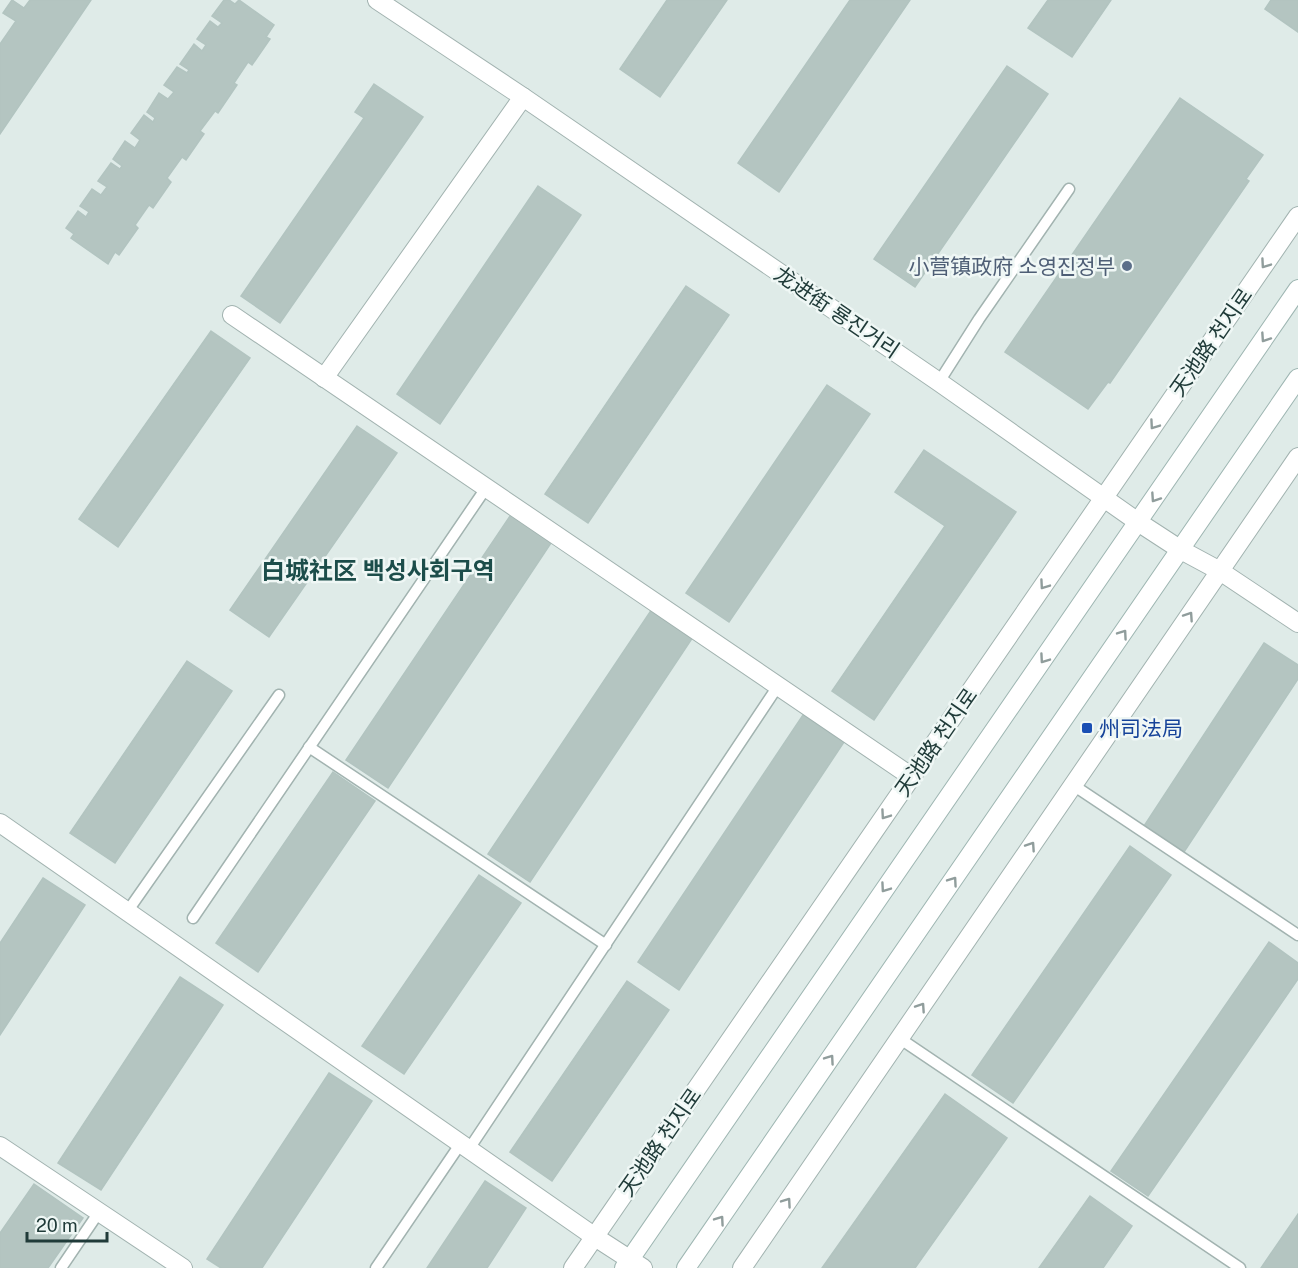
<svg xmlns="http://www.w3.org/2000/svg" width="1298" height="1268" font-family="'Public Sans','Noto Sans SC','Noto Sans KR',sans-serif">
<rect width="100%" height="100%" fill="#dfebe8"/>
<!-- building -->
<g fill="#b4c5c1" stroke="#b2c4c0" stroke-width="1.5">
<path d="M 12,0 L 24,8 L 30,0 L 91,0 L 0,134 L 0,44 L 16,21 L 3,13 Z"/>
<path d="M 224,0 L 229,0 L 235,4 L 239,0 L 274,25 L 266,37 L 270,39 L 252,65 L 248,62 L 234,83 L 237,85 L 218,113 L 215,111 L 200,131 L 204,134 L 186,160 L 182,157 L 167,178 L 171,182 L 153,208 L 149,205 L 135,225 L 138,228 L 119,255 L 115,252 L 108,264 L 71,238 L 74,234 L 66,228 L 78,211 L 86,217 L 89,212 L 80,206 L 92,189 L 101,195 L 107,187 L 98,181 L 111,163 L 120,169 L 122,166 L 113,159 L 125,141 L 135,148 L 140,140 L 131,133 L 144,115 L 153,122 L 155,118 L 147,112 L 159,93 L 168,99 L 174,92 L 164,85 L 177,67 L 187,73 L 189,70 L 180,64 L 194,44 L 202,51 L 206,45 L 197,39 L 210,21 L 218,27 L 222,23 L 212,16 Z"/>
<path d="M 667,0 L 727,0 L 660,97 L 620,69 Z"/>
<path d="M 850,0 L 910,0 L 779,192 L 738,163 Z"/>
<path d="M 1048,0 L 1111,0 L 1072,57 L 1028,28 Z"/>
<path d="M 1271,0 L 1298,0 L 1298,32 L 1265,9 Z"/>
<path d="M 1007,66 L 1048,94 L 915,287 L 874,259 Z"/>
<path d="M 374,84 L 423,117 L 280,323 L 241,296 L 364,118 L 355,112 Z"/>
<path d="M 1180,98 L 1263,155 L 1246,179 L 1249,181 L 1110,383 L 1108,382 L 1088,409 L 1005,352 Z"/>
<path d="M 538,186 L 581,215 L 440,424 L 397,394 Z"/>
<path d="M 686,286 L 729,315 L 588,523 L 545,494 Z"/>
<path d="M 211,331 L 250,358 L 118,547 L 79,519 Z"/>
<path d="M 827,385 L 870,414 L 729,622 L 686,593 Z"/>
<path d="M 357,426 L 397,453 L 269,637 L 230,610 Z"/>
<path d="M 924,450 L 1016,512 L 874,720 L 832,691 L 945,526 L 895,492 Z"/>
<path d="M 512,513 L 553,540 L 388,788 L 346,760 Z"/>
<path d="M 654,606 L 695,634 L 530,882 L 488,854 Z"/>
<path d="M 1264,643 L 1298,665 L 1298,679 L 1184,852 L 1144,826 Z"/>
<path d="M 187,661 L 232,691 L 115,863 L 70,833 Z"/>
<path d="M 803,715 L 844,742 L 679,990 L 638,962 Z"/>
<path d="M 333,772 L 375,801 L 258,972 L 216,943 Z"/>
<path d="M 1130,846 L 1171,875 L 1013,1103 L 972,1075 Z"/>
<path d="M 479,875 L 521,903 L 404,1074 L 362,1046 Z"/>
<path d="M 43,878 L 85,905 L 0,1035 L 0,943 Z"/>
<path d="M 1269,942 L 1298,963 L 1298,979 L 1148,1196 L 1111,1171 Z"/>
<path d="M 180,977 L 223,1005 L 101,1190 L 58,1163 Z"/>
<path d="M 627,981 L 669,1010 L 552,1181 L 510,1152 Z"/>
<path d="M 329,1073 L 372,1101 L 262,1268 L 221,1268 L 207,1259 Z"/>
<path d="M 945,1094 L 1007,1138 L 915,1268 L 822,1268 Z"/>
<path d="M 485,1181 L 526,1208 L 487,1268 L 427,1268 Z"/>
<path d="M 34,1184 L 83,1218 L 48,1268 L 0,1268 L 0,1233 Z"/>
<path d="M 1090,1196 L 1132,1226 L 1103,1268 L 1039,1268 Z"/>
<path d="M 1298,1214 L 1298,1268 L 1261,1268 Z"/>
</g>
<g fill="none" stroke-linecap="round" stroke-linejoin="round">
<!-- service casing -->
<g stroke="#a2b3b0" stroke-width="13">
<g id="service">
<path d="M 939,382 L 979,319 L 1069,189"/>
<path d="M 309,747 L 606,945"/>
<path d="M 1073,785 L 1298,935"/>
<path d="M 127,912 L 279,695"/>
<path d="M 193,918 L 486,488"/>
<path d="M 899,1038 L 1240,1268"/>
<path d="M 469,1149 L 778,686"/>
<path d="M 61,1268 L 99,1212"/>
<path d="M 376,1268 L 461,1143"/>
</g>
</g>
<!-- minor casing -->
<g stroke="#a2b3b0" stroke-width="20">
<g id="minor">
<path d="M 377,0 L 523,97 L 939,382 L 1138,522 L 1181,550 L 1220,571 L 1298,623"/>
<path d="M 232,315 L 912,777"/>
<path d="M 324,378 L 523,97"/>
<path d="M 0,823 L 595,1237 L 643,1268"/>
<path d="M 0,1146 L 183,1268"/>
</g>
</g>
<!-- tertiary casing -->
<g stroke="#a2b3b0" stroke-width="20">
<g id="tertiary">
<path d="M 573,1268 L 1298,216"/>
<path d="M 742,1268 L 1298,457"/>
</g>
</g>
<!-- secondary casing -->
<g stroke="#9eb6b2" stroke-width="20">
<g id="secondary">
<path d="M 624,1268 L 1298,289"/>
<path d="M 686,1268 L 1298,378"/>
</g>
</g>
<!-- service -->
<use href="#service" stroke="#fff" stroke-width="10"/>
<!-- minor -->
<use href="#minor" stroke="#fff" stroke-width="18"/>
<!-- tertiary -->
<use href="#tertiary" stroke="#fff" stroke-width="18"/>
<!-- secondary -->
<use href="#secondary" stroke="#fff" stroke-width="18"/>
</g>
<!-- one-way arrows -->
<defs><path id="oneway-chevron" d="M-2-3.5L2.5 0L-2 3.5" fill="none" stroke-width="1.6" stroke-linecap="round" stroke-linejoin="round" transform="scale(1.5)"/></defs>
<g stroke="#909d9c">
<use href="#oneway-chevron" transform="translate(1265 264) rotate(125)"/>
<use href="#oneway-chevron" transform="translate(1265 338) rotate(124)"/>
<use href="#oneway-chevron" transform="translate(1154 425) rotate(125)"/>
<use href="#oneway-chevron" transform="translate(1155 498) rotate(124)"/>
<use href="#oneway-chevron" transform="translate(1044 585) rotate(125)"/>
<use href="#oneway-chevron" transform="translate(1189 616) rotate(-56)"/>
<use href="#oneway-chevron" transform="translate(1123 634) rotate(-55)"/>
<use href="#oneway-chevron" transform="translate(1044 659) rotate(125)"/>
<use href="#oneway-chevron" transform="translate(885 815) rotate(125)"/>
<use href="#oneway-chevron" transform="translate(1031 846) rotate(-56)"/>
<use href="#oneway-chevron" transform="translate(953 881) rotate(-55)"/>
<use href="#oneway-chevron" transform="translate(885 888) rotate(125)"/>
<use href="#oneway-chevron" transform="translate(921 1007) rotate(-56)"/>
<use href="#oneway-chevron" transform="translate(830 1059) rotate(-55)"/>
<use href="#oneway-chevron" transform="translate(787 1202) rotate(-55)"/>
<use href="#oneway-chevron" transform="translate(720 1220) rotate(-55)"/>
</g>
<!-- markers -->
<circle fill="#5c6f8a" stroke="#eff7f5" stroke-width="2" cx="1127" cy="266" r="6"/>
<rect fill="#1a4fb4" stroke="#eff7f5" stroke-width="2" x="1081" y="722" width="12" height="12" rx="3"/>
<g text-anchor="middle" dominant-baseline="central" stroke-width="5" stroke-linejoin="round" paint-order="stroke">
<!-- service labels -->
<g font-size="21" fill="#4e5e75" stroke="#eff7f5" text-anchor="end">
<text x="1115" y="266">小营镇政府 소영진정부</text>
</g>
<!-- street labels -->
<g font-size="21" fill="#203b39" stroke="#eff7f5">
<text transform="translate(837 312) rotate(34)">龙进街 룡진거리</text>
<text transform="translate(1211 342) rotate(-55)">天池路 천지로</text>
<text transform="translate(936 742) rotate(-55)">天池路 천지로</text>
<text transform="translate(660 1142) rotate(-55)">天池路 천지로</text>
</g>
<!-- transit labels -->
<g font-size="21" fill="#164399" stroke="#eff7f5" text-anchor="start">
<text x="1099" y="728">州司法局</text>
</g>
<!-- quarter labels -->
<g font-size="24" font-weight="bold" fill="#1c4d4a" stroke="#eff7f5">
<text x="378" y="570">白城社区 백성사회구역</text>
</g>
</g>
<!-- scale -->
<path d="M27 1232v9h80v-9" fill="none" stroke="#203b39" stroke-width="3"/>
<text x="36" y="1232" font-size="18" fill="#203b39" stroke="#eff7f5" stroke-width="4.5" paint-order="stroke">20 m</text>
</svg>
